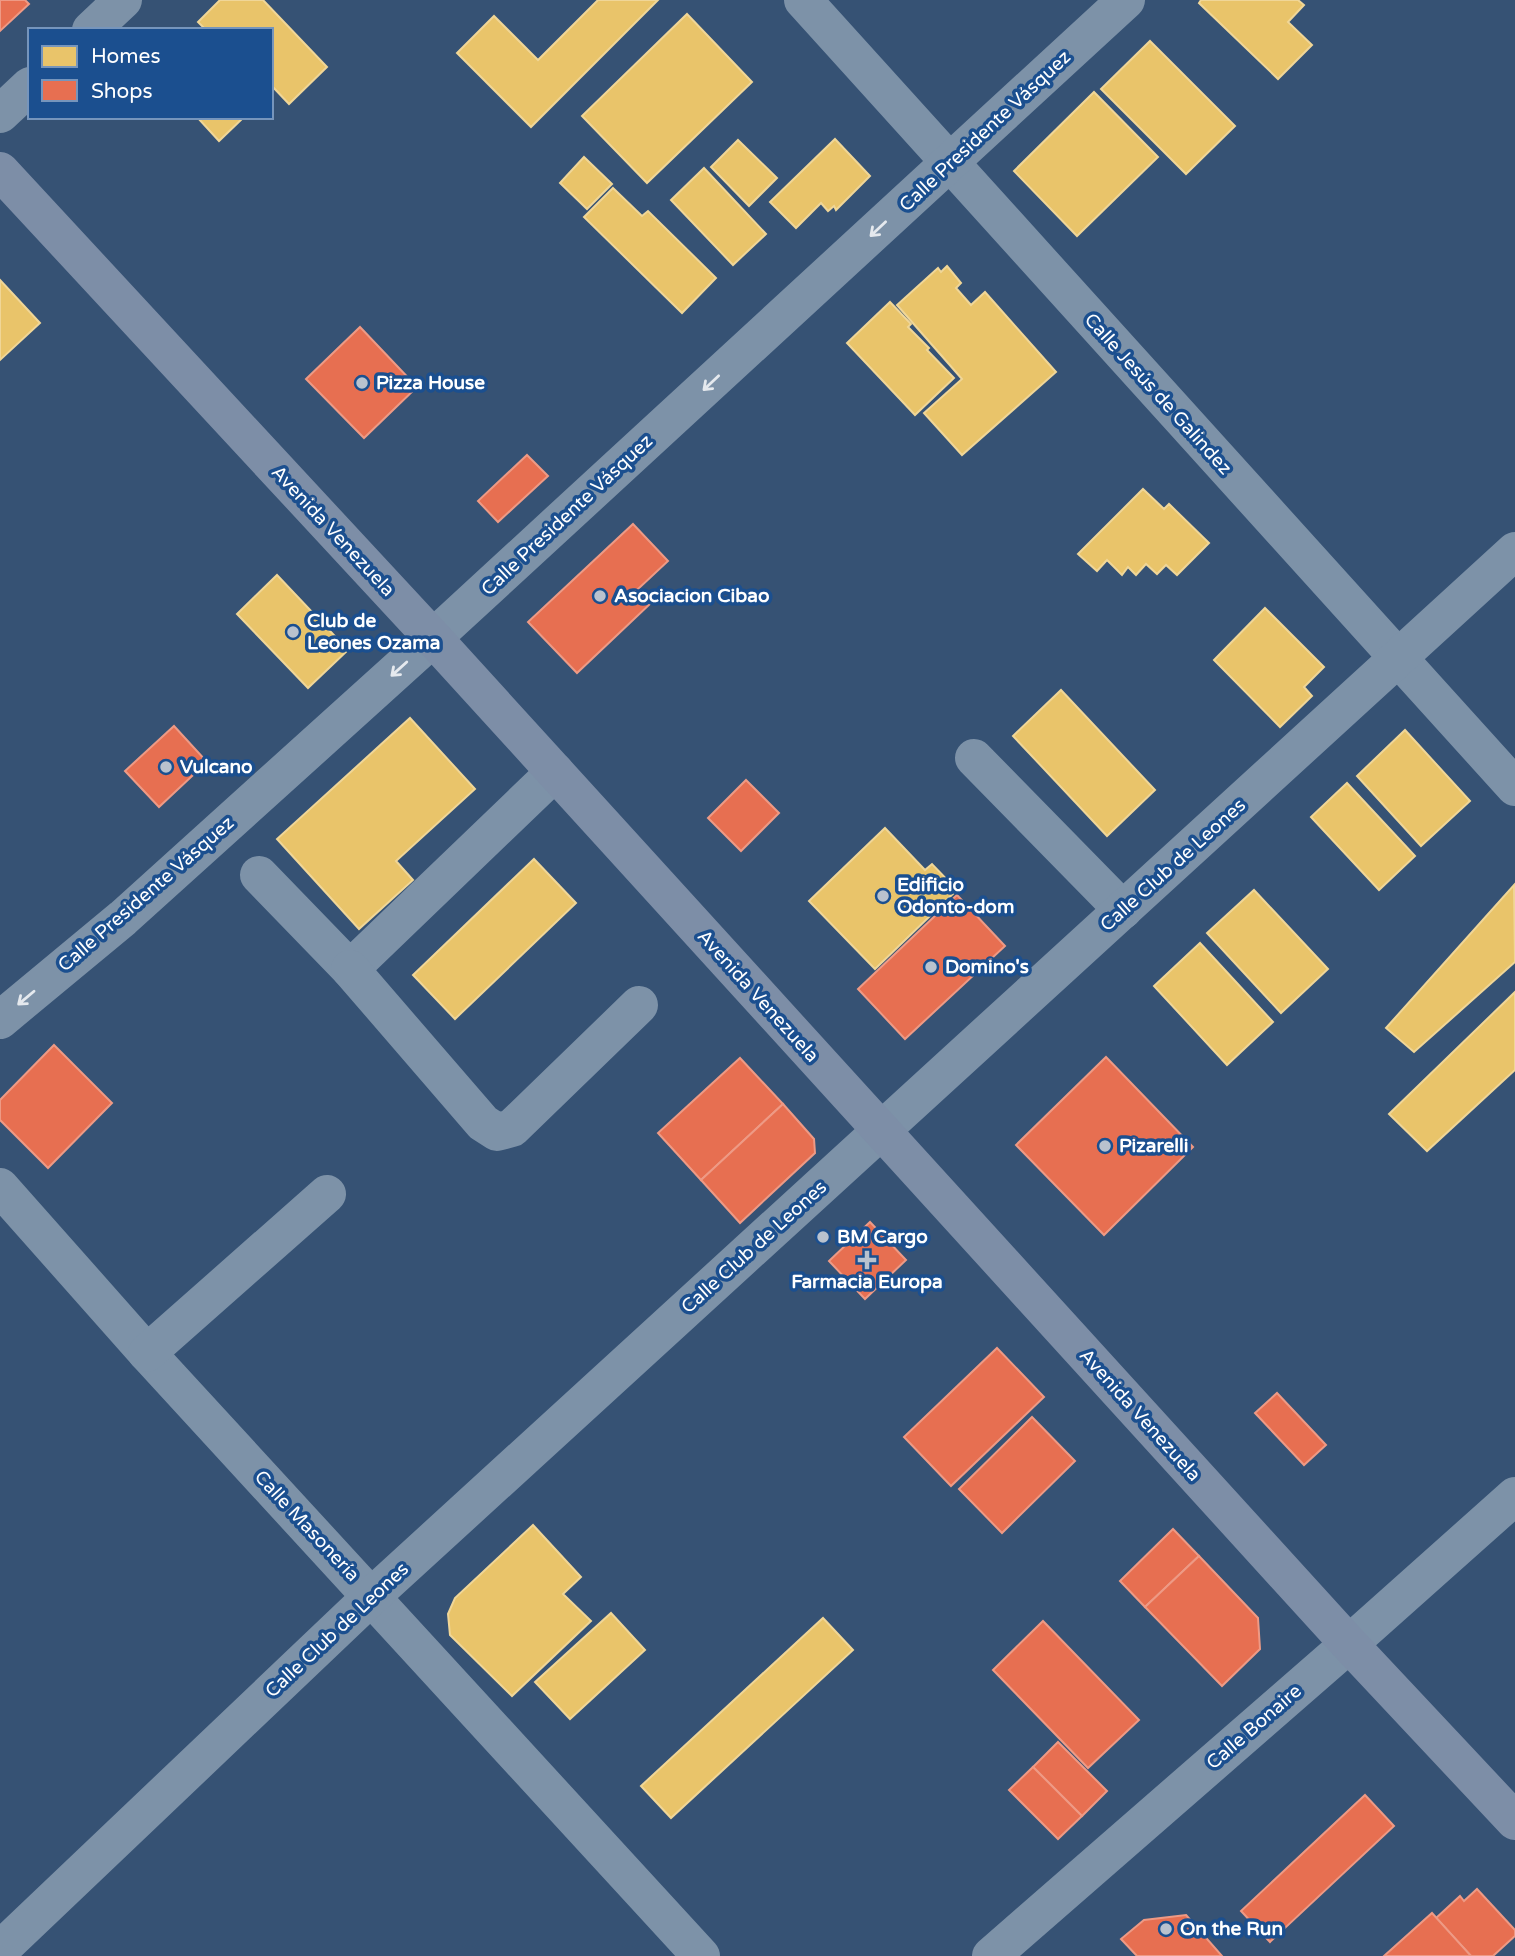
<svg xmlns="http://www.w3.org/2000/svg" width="1515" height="1956" font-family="'Varela Round',sans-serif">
<rect width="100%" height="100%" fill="#365274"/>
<!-- homes -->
<g fill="#e9c46a" stroke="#f0d697" stroke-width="2">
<path d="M 220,0 L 263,0 L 327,67 L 289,104 L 271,85 L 271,30 L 206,30 L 198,22 Z"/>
<path d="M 598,0 L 658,0 L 531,127 L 457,53 L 494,16 L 538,60 Z"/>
<path d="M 1201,0 L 1298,0 L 1304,5 L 1288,22 L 1312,45 L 1278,79 L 1199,3 Z"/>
<path d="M 687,14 L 752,82 L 647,183 L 582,116 Z"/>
<path d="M 1150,41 L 1235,126 L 1186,174 L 1101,89 Z"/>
<path d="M 1094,92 L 1158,157 L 1077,236 L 1014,171 Z"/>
<path d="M 197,117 L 244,117 L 219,141 Z"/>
<path d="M 835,139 L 870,176 L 836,210 L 834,206 L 828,211 L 821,203 L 796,228 L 770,202 Z"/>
<path d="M 738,140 L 777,178 L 749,206 L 711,167 Z"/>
<path d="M 584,157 L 612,184 L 587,209 L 560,183 Z"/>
<path d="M 704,168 L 766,234 L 733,265 L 671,200 Z"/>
<path d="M 613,188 L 642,216 L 648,211 L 716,278 L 682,313 L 584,217 Z"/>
<path d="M 947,266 L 961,283 L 956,288 L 971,305 L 985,292 L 1056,372 L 962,455 L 924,413 L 962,379 L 897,305 L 938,268 L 941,272 Z"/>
<path d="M 0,280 L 40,323 L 0,360 Z"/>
<path d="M 890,302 L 911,324 L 908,327 L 929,348 L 927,350 L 954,378 L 915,415 L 847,343 Z"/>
<path d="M 1143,489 L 1164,509 L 1169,504 L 1209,543 L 1177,575 L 1166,565 L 1157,574 L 1146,564 L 1136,575 L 1128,567 L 1122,575 L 1107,560 L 1097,571 L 1078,554 Z"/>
<path d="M 277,575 L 348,650 L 308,688 L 237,614 Z"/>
<path d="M 1265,608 L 1324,667 L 1304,687 L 1312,696 L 1280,727 L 1214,660 Z"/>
<path d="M 1061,690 L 1155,790 L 1107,836 L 1013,736 Z"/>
<path d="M 410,718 L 475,789 L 396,861 L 413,880 L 359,929 L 277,839 Z"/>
<path d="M 1405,730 L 1470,801 L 1421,846 L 1357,776 Z"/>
<path d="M 1347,783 L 1415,856 L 1379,890 L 1311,817 Z"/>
<path d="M 885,828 L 925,870 L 932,864 L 957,890 L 875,969 L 809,901 Z"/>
<path d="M 534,859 L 576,903 L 455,1019 L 413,975 Z"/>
<path d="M 1514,885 L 1515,962 L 1414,1052 L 1386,1028 Z"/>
<path d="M 1254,890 L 1328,969 L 1281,1013 L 1207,933 Z"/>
<path d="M 1200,943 L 1273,1022 L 1227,1065 L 1154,986 Z"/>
<path d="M 1515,992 L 1515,1070 L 1427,1151 L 1389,1114 Z"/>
<path d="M 533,1525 L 581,1577 L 563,1594 L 591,1621 L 512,1696 L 450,1635 L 448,1614 L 455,1598 Z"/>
<path d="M 611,1613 L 645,1650 L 570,1719 L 535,1682 Z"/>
<path d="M 823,1618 L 853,1650 L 671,1818 L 641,1786 Z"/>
</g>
<!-- shops -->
<g fill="#e76f51" stroke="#ee9a85" stroke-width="2">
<path d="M 0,0 L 25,0 L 29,4 L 0,31 Z"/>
<path d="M 360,327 L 417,387 L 364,438 L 306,379 Z"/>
<path d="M 527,455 L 548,476 L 498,522 L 478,501 Z"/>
<path d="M 633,524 L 668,561 L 638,589 L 651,603 L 577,673 L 528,622 Z"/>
<path d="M 174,726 L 207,762 L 159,807 L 125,771 Z"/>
<path d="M 746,780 L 779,813 L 741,851 L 708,818 Z"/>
<path d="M 957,895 L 1005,946 L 905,1039 L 858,989 Z"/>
<path d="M 54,1045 L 112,1103 L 48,1168 L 0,1120 L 0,1100 Z"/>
<path d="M 1106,1057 L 1193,1147 L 1104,1235 L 1016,1145 Z"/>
<path d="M 740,1058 L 783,1104 L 701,1180 L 658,1133 Z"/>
<path d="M 783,1104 L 814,1139 L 815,1153 L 740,1223 L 701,1180 Z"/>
<path d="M 870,1222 L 906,1260 L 865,1299 L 829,1261 Z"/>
<path d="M 997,1348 L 1044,1397 L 951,1486 L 904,1437 Z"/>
<path d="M 1277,1393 L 1326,1445 L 1304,1465 L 1255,1413 Z"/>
<path d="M 1032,1417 L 1075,1461 L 1002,1533 L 959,1489 Z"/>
<path d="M 1173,1529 L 1199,1556 L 1145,1607 L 1120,1581 Z"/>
<path d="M 1199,1556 L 1258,1618 L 1260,1649 L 1222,1686 L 1145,1607 Z"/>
<path d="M 1043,1621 L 1139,1720 L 1088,1768 L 993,1670 Z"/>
<path d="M 1058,1742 L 1107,1791 L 1082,1816 L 1033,1767 Z"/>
<path d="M 1033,1767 L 1082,1816 L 1058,1839 L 1009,1790 Z"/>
<path d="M 1365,1795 L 1394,1826 L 1270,1942 L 1241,1911 Z"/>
<path d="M 1477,1889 L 1515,1930 L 1515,1936 L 1493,1956 L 1471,1956 L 1436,1918 L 1460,1896 L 1464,1901 Z"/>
<path d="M 1432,1913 L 1471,1956 L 1384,1956 Z"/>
<path d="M 1186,1915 L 1222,1956 L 1137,1956 L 1121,1939 L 1144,1920 Z"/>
</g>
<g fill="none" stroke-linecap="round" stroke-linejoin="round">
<!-- minor -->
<g stroke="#7d92a8" stroke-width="38">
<path d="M 803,0 L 1515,787"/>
<path d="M 91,30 L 123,0"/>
<path d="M 0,114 L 30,86"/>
<path d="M 974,758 L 1123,910"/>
<path d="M 259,875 L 350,969 L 555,772"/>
<path d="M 350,969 L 483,1123 L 497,1132 L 512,1128 L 639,1005"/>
<path d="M 0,1020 L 123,918 L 433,638 L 1126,0"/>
<path d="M 0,1187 L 147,1353 L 701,1956"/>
<path d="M 147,1353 L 327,1194"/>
<path d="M 0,1950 L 372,1596 L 1515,551"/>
<path d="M 991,1956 L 1349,1644 L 1515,1496"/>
</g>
<!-- major -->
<path stroke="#7d8ea7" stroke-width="38" d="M 0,171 L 433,638 L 1349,1644 L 1515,1821"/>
</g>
<!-- one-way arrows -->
<defs><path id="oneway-shaft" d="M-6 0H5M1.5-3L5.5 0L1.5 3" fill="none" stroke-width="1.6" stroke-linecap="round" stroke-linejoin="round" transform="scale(1.75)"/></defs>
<g stroke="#e5e9ee">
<use href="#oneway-shaft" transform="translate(878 229) rotate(137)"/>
<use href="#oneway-shaft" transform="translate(711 383) rotate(137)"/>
<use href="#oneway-shaft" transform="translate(399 669) rotate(138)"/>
<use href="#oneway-shaft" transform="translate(26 998) rotate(140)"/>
</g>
<!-- markers -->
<g fill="#b9c2ce" stroke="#1b4f8f" stroke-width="2.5">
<circle cx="362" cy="383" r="7"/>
<circle cx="600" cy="596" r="7"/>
<circle cx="293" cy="632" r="7"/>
<circle cx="166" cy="767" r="7"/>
<circle cx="883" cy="896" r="7"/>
<circle cx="931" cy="967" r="7"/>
<circle cx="1105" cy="1146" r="7"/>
<circle cx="823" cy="1237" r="7"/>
<path d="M863.5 1249.5h7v7h7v7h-7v7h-7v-7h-7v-7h7z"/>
<circle cx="1166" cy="1929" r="7"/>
</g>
<g text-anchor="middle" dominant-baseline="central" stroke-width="7" stroke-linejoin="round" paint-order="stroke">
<!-- street labels -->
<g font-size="19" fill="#fff" stroke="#1b4f8f">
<text transform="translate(985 131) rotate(-43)">Calle Presidente Vásquez</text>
<text transform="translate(1158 394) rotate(48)">Calle Jesús de Galindez</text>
<text transform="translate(567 515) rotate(-43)">Calle Presidente Vásquez</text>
<text transform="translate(333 531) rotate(47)">Avenida Venezuela</text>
<text transform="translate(1173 865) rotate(-42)">Calle Club de Leones</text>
<text transform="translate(146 894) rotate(-41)">Calle Presidente Vásquez</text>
<text transform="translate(758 996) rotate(48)">Avenida Venezuela</text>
<text transform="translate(754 1247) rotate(-42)">Calle Club de Leones</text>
<text transform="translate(1140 1415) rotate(48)">Avenida Venezuela</text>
<text transform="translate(307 1526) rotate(47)">Calle Masonería</text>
<text transform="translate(337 1630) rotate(-43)">Calle Club de Leones</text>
<text transform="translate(1254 1727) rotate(-41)">Calle Bonaire</text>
</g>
<!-- poi labels -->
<g font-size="19" font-weight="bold" fill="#fff" stroke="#1b4f8f" text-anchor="start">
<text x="376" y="383">Pizza House</text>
<text x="614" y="596">Asociacion Cibao</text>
<text x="307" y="621">Club de<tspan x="307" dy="22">Leones Ozama</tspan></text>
<text x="180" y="767">Vulcano</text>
<text x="897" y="885">Edificio<tspan x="897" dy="22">Odonto-dom</tspan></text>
<text x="945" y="967">Domino's</text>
<text x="1119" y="1146">Pizarelli</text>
<text x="837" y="1237">BM Cargo</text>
<text x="867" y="1282" text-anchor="middle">Farmacia Europa</text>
<text x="1180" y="1929">On the Run</text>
</g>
</g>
<!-- legend -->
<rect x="28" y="28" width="245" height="91" fill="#1b4f8f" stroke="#7695bc" stroke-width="2"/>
<rect x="42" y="46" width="35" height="21" fill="#e9c46a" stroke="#7695bc" stroke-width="2"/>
<text x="91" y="63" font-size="21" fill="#ffffff">Homes</text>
<rect x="42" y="80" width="35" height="21" fill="#e76f51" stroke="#7695bc" stroke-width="2"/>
<text x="91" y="98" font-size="21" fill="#ffffff">Shops</text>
</svg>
